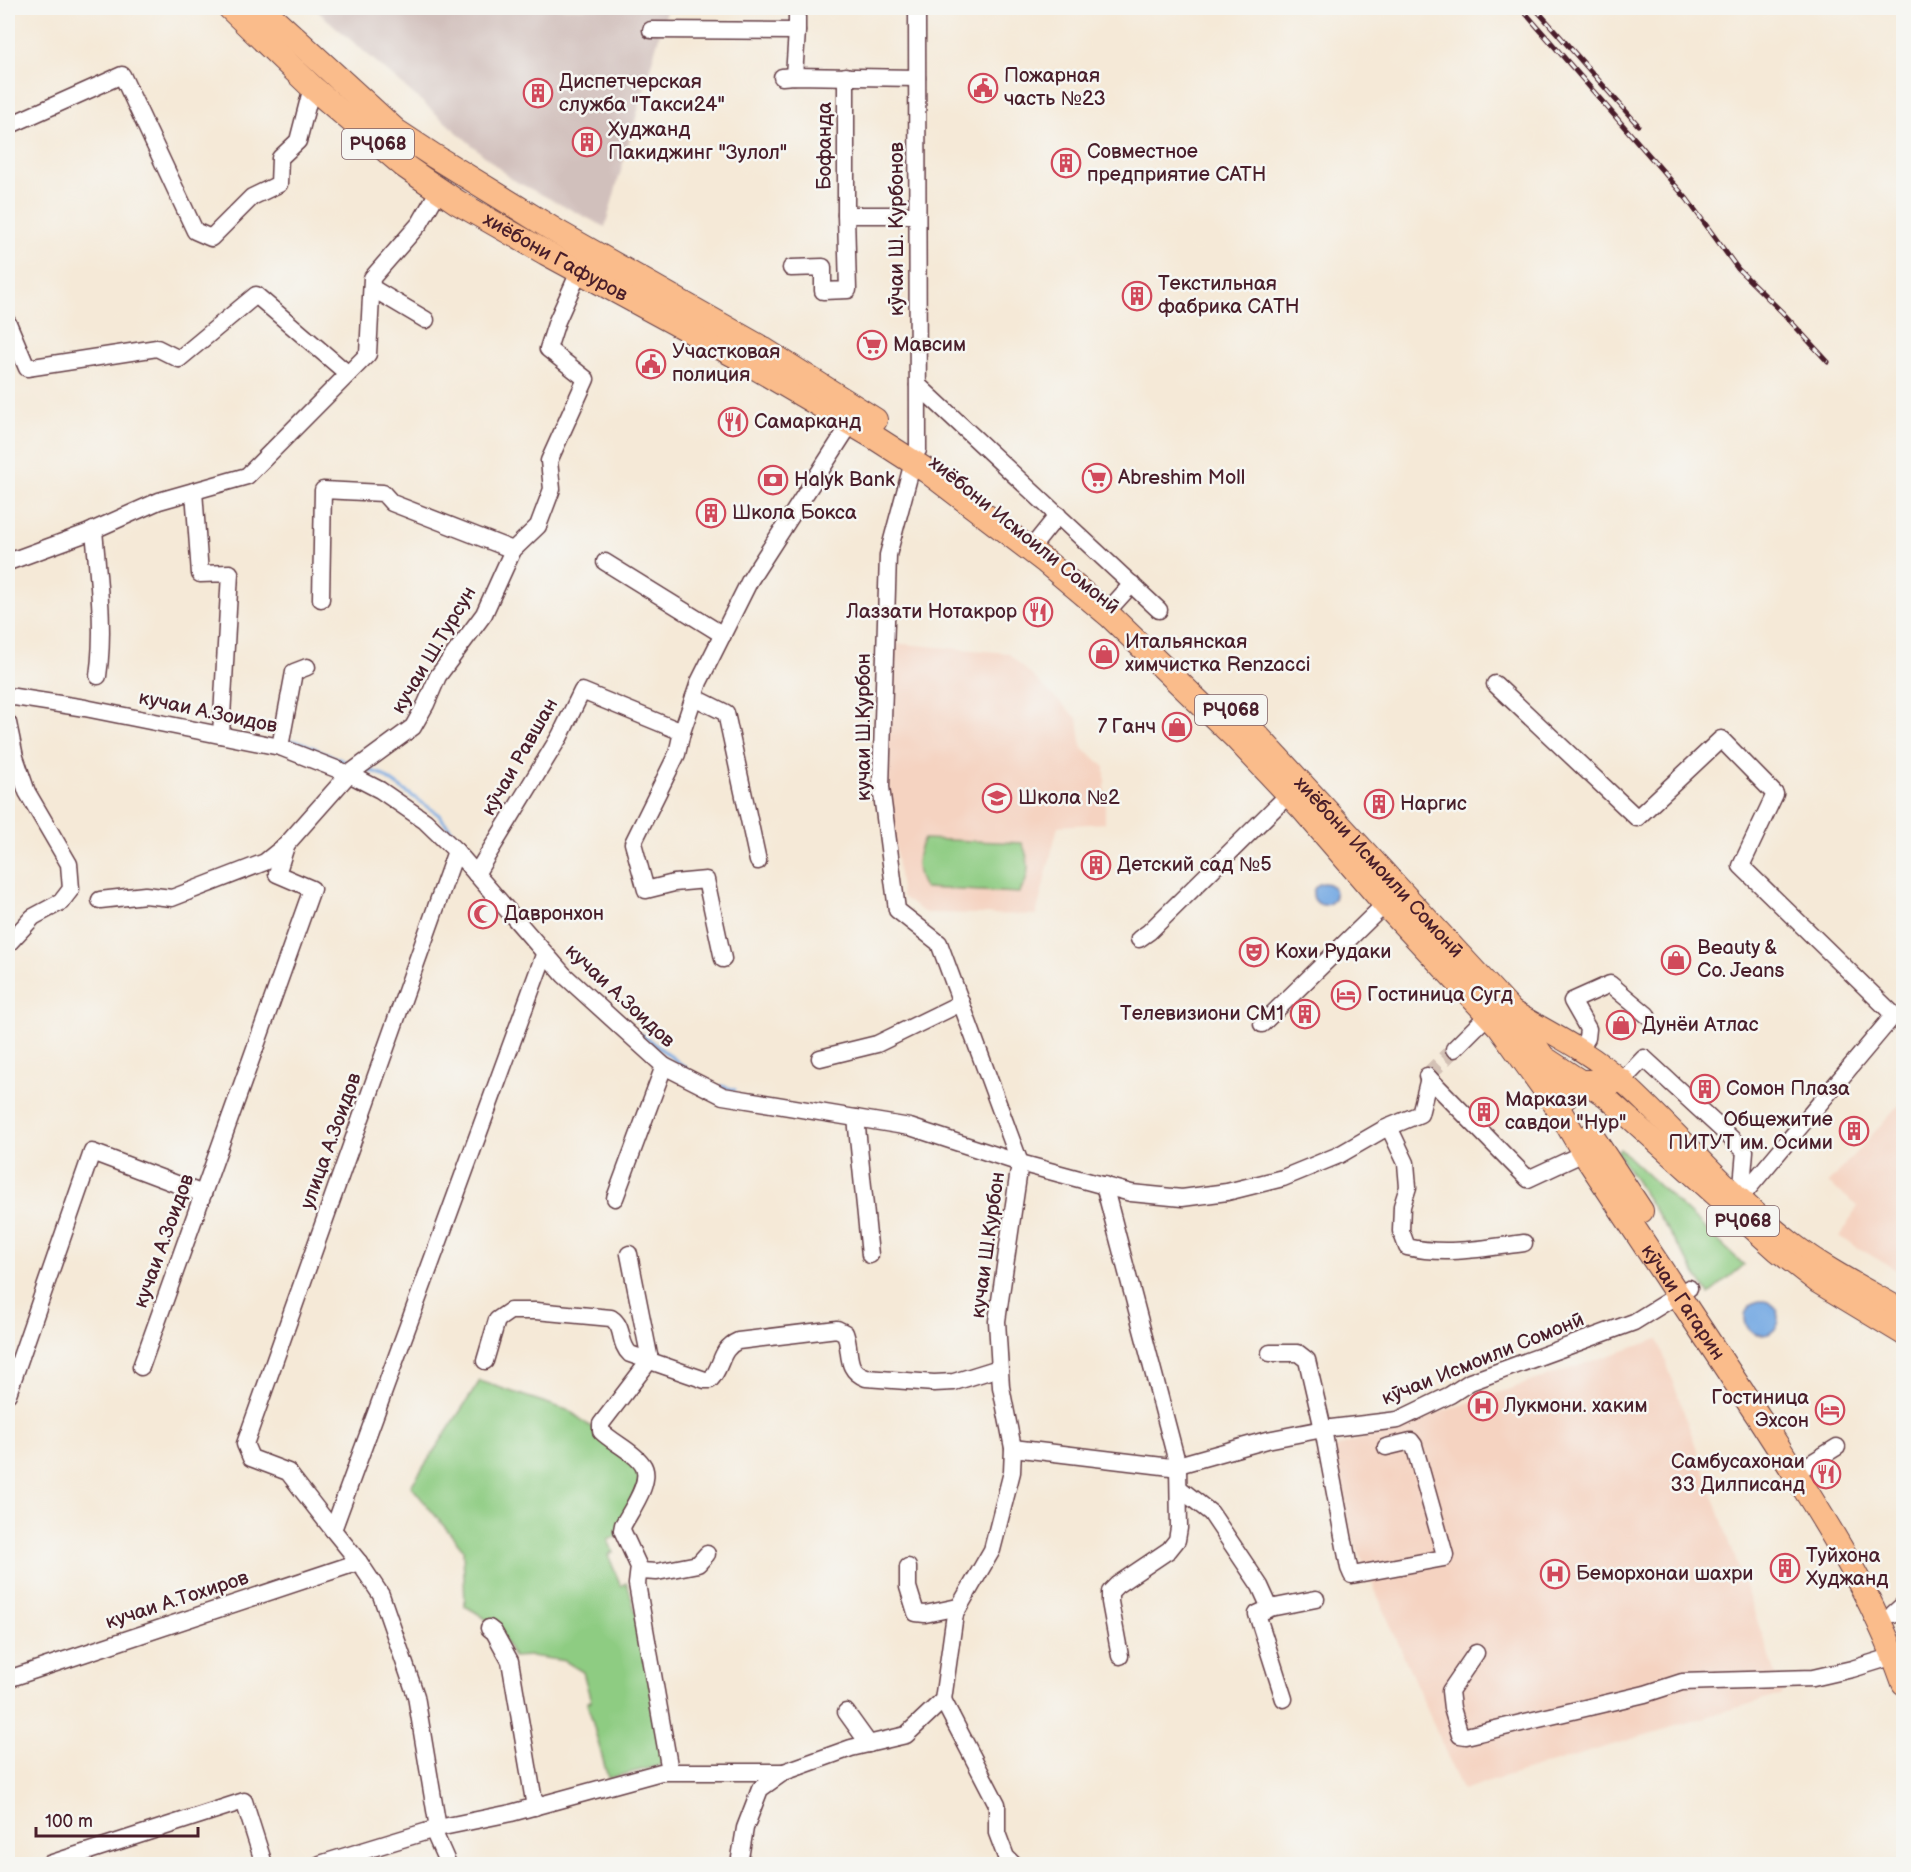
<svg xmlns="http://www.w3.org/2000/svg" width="1911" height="1872" font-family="'Balsamiq Sans',sans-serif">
<rect width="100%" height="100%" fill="#f6f6f2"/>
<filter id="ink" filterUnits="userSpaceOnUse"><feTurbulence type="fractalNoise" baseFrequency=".0167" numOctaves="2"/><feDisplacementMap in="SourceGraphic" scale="12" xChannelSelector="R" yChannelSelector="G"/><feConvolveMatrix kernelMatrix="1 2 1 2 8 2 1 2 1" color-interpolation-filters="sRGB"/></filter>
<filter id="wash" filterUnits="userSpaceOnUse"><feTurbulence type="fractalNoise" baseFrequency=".008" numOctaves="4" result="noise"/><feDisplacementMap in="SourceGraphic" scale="24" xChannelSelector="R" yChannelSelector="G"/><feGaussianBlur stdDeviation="1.35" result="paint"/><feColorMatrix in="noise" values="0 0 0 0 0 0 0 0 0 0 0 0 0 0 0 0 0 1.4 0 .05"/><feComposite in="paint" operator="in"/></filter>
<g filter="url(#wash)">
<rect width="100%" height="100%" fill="#f5e9d7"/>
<!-- built -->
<g fill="#f5d3c1">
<path d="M 891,643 L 1008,653 L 1078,719 L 1082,748 L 1105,767 L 1105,823 L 1058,826 L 1036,915 L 925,913 L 902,897 L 886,774 Z"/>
<path d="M 1903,1101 L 1903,1274 L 1840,1237 L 1858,1206 L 1828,1183 Z"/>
<path d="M 1658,1339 L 1783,1694 L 1462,1790 L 1316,1454 Z"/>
</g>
<!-- industrial -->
<path fill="#d1c0bc" d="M 314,8 L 667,8 L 605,227 L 511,179 Z"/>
<!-- green -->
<g fill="#8ecc82" stroke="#6c7656" stroke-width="1.5">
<path d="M 924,839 L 1022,843 C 1030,860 1031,877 1019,893 L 924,888 C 915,872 915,855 924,839 Z"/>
<path d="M 1620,1149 L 1744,1265 L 1709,1294 L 1617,1152 Z"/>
<path d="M 480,1381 L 570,1411 L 641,1466 L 645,1478 L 619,1535 L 608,1540 L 613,1552 L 608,1555 L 621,1586 L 627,1583 L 638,1620 L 667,1757 L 658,1766 L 608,1778 L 587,1702 L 591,1701 L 583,1672 L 565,1661 L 531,1656 L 513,1657 C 502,1630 491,1620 465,1606 L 463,1549 L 411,1486 Z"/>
</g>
<!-- water -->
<g fill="#77aae3" stroke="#606487" stroke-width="1.5">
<circle cx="1324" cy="894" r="11"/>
<circle cx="1762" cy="1318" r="17"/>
</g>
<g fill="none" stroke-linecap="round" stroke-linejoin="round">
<!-- stream -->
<g stroke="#77aae3" stroke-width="3">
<path d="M 287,740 L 301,742 L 350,764"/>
<path d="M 365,769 L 381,774 L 438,814 L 476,860"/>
<path d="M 641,1034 L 686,1068"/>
<path d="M 721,1086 L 735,1090"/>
</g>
</g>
</g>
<g filter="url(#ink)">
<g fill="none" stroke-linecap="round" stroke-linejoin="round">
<!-- minor-tunnel -->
<path stroke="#d3c1b5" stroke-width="16" stroke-dasharray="16 8" stroke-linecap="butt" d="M 1427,1076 L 1454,1049"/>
<!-- minor casing -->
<g stroke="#643d45" stroke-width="19">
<g id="minor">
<path d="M 917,8 L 918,450"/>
<path d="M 651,30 L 797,31 L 797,8"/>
<path d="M 794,76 L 797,31"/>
<path d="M 846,76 L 846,215"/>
<path d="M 782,77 L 794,76 L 917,78"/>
<path d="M 8,126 L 122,75 L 195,231 L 211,238 L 252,197 L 279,184 L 280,158 L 298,141 L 312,87"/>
<path d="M 791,268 L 823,267 L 823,291 L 848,290 L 846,215 L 917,215"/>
<path d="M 372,288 L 426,320"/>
<path d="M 8,323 L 27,368 L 157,348 L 179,359 L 256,295 L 348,374"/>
<path d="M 918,385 L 1159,610"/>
<path d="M 194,491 L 200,574 L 230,573 L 221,735"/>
<path d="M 94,530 C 98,578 105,628 98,676"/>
<path d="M 1037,541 L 1058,515"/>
<path d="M 8,562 L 87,533 L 159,501 L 247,476 L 368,354 L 372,278 L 420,223 L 439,190"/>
<path d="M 605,562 L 723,635"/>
<path d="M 321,599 L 323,490 L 383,493 L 392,503 L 513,550"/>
<path d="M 1113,605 L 1132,584"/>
<path d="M 1495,684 L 1637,818 L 1721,739 L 1775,794 L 1741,866 L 1894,1015 L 1741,1197"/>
<path d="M 8,696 L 85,708 L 280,747 L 349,774 L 380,790 L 425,821 L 456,851 L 564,975 L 664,1066 L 723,1096 L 910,1127 L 1020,1163 L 1131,1193 L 1182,1198 L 1227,1192 L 1283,1178 L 1339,1155 L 1384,1129 L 1420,1114 L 1429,1078"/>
<path d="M 694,697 L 726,713 L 758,861"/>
<path d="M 8,723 L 15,757 L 27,792 L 69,864 L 71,889 L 61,902 L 33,917 L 8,944"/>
<path d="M 280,747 L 294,672 L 307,667"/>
<path d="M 476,874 L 560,736 L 582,691 L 682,732"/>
<path d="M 100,900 L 145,895 L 172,898 L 265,862 L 286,845 L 349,774 L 413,727 L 426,704 L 438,676 L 484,614 L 513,550 L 538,526 L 552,489 L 549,461 L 586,379 L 548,349 L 557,321 L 579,272"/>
<path d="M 1139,939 L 1149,932 L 1289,794"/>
<path d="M 723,959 L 706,880 L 674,883 L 646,890 L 633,843 L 677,754 L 682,732 L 699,682 L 750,580 L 851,423"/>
<path d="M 1262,1024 L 1385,904"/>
<path d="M 1454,1049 L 1488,1015"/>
<path d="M 1579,1050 L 1587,1038 L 1588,1029 L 1572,1001 L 1610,984 L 1647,1015"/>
<path d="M 820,1058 L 877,1044 L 961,1003"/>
<path d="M 1427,1076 L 1528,1179 L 1584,1153"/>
<path d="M 1622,1081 L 1644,1058 L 1745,1151 L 1741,1197"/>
<path d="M 856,1118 L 870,1255"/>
<path d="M 1389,1127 L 1406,1163 L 1408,1187 L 1402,1206 L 1401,1231 L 1407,1247 C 1446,1256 1485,1248 1524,1243"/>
<path d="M 1104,1185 L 1178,1466 L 1179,1528 L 1177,1540 L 1169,1550 L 1117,1585 L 1110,1592 L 1110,1602 L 1120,1656"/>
<path d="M 615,1198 L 664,1066"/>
<path d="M 629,1254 L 650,1360 L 601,1424 L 601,1431 C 612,1442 634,1452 642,1464 C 654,1479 631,1510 623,1525 L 622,1530 L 639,1567 L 637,1584 L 670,1771"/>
<path d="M 1270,1353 L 1298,1353 L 1307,1360 L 1323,1429 L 1349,1568 L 1352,1575 L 1444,1558 L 1445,1555 L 1414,1445 L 1411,1441 L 1386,1447"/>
<path d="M 485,1361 L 497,1320 L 510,1311 L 536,1311 L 611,1318 C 625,1327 618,1343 630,1354 L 705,1380 L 710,1380 C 723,1367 719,1349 738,1341 L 837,1329 L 845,1333 C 852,1352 844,1370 866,1378 L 934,1383 L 954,1382 L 999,1368"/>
<path d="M 141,1367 L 312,889 L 277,874 L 286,846"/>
<path d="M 8,1394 L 92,1152 L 203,1194"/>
<path d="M 1013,1448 L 1171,1467 L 1267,1440 L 1323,1429 L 1398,1420 L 1450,1395 L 1470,1382 L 1634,1322 L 1689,1288"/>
<path d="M 1803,1468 L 1837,1447"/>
<path d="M 1179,1488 L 1211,1513 L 1260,1586 L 1270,1608 L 1316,1599"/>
<path d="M 333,1530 L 288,1472 L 251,1458 L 245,1444 L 456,851"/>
<path d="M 908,1567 L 908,1587 L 916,1613 L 925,1614 L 958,1607"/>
<path d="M 640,1571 L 657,1572 L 698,1564 L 707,1554"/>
<path d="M 1270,1608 L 1257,1614 L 1284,1699"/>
<path d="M 1893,1614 L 1904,1604"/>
<path d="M 489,1628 L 494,1632 L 510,1661 L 535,1807"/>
<path d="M 1476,1653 L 1450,1691 L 1452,1708 L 1460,1735 L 1466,1736 L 1645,1694 L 1682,1682 L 1813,1678 L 1852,1669 L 1904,1653"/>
<path d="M 8,1679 L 359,1562"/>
<path d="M 943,1700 L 997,1804 L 997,1833 L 1006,1857 L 1013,1864"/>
<path d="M 846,1712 L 869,1744"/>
<path d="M 438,1828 L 416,1696 L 381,1595 L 359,1562 L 333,1530 L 544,955"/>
<path d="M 433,1830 L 448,1864"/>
<path d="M 49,1864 L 244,1801 L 264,1864"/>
<path d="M 320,1864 L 438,1828 L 511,1813 L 661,1772 L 784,1772"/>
<path d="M 739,1864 L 745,1828 L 760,1789 L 784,1772 L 851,1748 L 906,1735 L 943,1700 L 955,1614 L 992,1550 L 1012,1472 L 1013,1448 L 1001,1387 L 997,1321 L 1020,1163 L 939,943 L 897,910 L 881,787 L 888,555 L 913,462"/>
</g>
</g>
<!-- major casing -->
<g stroke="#643d45" stroke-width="23">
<g id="major">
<path d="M 1509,1009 C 1547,1031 1590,1052 1623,1082 C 1680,1134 1730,1195 1791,1242 C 1826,1269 1866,1289 1904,1311"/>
<path d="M 1539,1053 L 1606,1097 L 1777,1251 L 1818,1283 L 1904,1335"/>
</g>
</g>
<!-- highway casing -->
<g stroke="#643d45" stroke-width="26">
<g id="highway">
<path id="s1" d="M 230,8 L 312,87 L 403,165 L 423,179 L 457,202 L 546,253 L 736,356 L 874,437 L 927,471 L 1046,562 L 1109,615 L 1237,739 L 1302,808 L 1385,904 L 1499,1026 L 1556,1105 L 1584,1153 C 1642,1242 1702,1330 1760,1419 C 1814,1503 1871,1588 1904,1683"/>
<path d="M 262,8 L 396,131 L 434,156 L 559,233 L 758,346 L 875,420"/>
<path id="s2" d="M 1251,729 L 1508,1008 L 1540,1053 L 1557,1083"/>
<path d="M 1556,1105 L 1584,1082 L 1622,1081"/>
<path d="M 1591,1135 L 1641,1211"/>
</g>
</g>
<!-- minor -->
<use href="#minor" stroke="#fff" stroke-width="16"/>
<!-- major -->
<use href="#major" stroke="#fabc8b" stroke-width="21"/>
<!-- highway -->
<use href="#highway" stroke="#fabc8b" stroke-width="24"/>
<!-- rail casing -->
<g stroke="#4a1f2b" stroke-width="5">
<g id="rail">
<path d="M 1521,8 L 1687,199 L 1738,269 L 1782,312 L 1828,362"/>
<path d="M 1535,8 L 1638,125"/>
</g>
</g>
<!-- rail -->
<use href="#rail" stroke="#f6f6f2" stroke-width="3" stroke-dasharray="9" stroke-linecap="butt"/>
</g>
</g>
<!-- icons -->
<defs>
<g id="civic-ring" transform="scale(1.5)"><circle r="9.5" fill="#f6f6f2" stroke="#d1495b" stroke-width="1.5"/><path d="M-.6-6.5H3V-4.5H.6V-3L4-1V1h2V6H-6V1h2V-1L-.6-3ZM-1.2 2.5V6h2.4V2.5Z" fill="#d1495b"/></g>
<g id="building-ring" transform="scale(1.5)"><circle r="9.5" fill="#f6f6f2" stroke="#d1495b" stroke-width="1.5"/><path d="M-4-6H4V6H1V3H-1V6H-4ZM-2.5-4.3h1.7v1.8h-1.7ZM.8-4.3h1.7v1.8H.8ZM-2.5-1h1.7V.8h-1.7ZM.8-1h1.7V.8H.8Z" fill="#d1495b"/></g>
<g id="supermarket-ring" transform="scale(1.5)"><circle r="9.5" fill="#f6f6f2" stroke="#d1495b" stroke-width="1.5"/><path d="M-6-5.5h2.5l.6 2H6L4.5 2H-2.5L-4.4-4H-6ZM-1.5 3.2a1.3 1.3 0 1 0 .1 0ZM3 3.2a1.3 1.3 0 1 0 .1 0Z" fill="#d1495b"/></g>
<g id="restaurant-ring" transform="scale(1.5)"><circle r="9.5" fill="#f6f6f2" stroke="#d1495b" stroke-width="1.5"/><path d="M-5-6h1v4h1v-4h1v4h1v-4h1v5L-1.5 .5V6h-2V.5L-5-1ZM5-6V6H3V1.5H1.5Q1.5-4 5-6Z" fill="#d1495b"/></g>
<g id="bank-ring" transform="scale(1.5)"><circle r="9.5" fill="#f6f6f2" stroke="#d1495b" stroke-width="1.5"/><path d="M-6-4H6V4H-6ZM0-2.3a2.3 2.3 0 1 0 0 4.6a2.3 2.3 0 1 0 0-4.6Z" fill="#d1495b"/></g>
<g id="shop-ring" transform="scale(1.5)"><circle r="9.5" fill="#f6f6f2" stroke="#d1495b" stroke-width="1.5"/><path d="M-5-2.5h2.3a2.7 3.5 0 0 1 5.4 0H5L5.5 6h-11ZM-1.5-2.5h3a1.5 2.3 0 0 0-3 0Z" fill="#d1495b"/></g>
<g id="school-ring" transform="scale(1.5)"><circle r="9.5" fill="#f6f6f2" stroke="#d1495b" stroke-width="1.5"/><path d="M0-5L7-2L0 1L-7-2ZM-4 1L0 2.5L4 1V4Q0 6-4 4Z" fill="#d1495b"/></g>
<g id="mosque-ring" transform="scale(1.5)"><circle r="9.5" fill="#f6f6f2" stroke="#d1495b" stroke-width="1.5"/><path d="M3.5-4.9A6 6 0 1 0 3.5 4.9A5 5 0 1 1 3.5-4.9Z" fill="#d1495b"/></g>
<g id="theatre-ring" transform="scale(1.5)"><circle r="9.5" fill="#f6f6f2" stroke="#d1495b" stroke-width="1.5"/><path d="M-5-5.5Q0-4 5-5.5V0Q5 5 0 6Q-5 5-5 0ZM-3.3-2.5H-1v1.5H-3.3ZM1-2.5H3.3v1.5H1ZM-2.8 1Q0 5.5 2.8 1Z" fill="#d1495b"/></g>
<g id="hotel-ring" transform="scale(1.5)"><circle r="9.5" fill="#f6f6f2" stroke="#d1495b" stroke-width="1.5"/><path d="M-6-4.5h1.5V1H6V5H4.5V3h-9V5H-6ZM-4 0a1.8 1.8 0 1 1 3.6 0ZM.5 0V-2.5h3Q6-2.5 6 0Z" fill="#d1495b"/></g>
<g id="hospital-ring" transform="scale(1.5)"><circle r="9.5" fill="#f6f6f2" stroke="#d1495b" stroke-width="1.5"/><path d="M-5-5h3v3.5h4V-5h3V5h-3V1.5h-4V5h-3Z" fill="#d1495b"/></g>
</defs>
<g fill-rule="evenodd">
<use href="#civic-ring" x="983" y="88"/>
<use href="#building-ring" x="538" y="93"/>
<use href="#building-ring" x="587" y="142"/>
<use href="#building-ring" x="1066" y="163"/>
<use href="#building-ring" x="1137" y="296"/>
<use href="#supermarket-ring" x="872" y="345"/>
<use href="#civic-ring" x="651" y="364"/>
<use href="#restaurant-ring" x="733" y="422"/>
<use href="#supermarket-ring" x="1097" y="478"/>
<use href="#bank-ring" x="773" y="480"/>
<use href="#building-ring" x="711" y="513"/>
<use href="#restaurant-ring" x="1038" y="612"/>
<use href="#shop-ring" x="1104" y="654"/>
<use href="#shop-ring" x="1177" y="727"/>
<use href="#school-ring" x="997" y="798"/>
<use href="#building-ring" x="1379" y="804"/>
<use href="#building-ring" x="1096" y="865"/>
<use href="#mosque-ring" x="483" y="914"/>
<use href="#theatre-ring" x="1254" y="952"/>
<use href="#shop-ring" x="1676" y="960"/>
<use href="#hotel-ring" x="1346" y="995"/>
<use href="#building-ring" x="1305" y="1014"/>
<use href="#shop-ring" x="1621" y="1025"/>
<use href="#building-ring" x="1705" y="1089"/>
<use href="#building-ring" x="1484" y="1112"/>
<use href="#building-ring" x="1854" y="1131"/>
<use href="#hospital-ring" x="1483" y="1406"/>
<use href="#hotel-ring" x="1830" y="1410"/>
<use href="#restaurant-ring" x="1826" y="1474"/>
<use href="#building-ring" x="1785" y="1568"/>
<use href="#hospital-ring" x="1555" y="1574"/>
</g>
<g text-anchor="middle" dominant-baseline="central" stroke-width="5" stroke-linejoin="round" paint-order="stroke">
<!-- shield labels -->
<g fill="#f6f6f2" stroke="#7e6067" stroke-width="1.5">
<rect x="342" y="129" width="72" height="30" rx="4.5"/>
<rect x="1195" y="695" width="72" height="30" rx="4.5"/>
<rect x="1707" y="1206" width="72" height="30" rx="4.5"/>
</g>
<g font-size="18" font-weight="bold" fill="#4a1f2b">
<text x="378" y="144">РҶ068</text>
<text x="1231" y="710">РҶ068</text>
<text x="1743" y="1221">РҶ068</text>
</g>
<!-- poi labels -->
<g font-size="20" fill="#4a1f2b" stroke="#f6f6f2" text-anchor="start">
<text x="1004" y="76">Пожарная<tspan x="1004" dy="23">часть №23</tspan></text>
<text x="559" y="82">Диспетчерская<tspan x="559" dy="23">служба "Такси24"</tspan></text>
<text x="608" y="130">Худжанд<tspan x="608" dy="23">Пакиджинг "Зулол"</tspan></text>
<text x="1087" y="152">Совместное<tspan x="1087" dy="23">предприятие CATH</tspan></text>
<text x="1158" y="284">Текстильная<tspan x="1158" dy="23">фабрика САТН</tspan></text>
<text x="893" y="345">Мавсим</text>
<text x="672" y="352">Участковая<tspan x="672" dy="23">полиция</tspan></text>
<text x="754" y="422">Самарканд</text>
<text x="1118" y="478">Abreshim Moll</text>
<text x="794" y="480">Halyk Bank</text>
<text x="732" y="513">Школа Бокса</text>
<text x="1017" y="612" text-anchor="end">Лаззати Нотакрор</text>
<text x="1125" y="642">Итальянская<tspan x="1125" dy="23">химчистка Renzacci</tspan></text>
<text x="1156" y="727" text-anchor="end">7 Ганч</text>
<text x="1018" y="798">Школа №2</text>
<text x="1400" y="804">Наргис</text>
<text x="1117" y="865">Детский сад №5</text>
<text x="504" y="914">Давронхон</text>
<text x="1697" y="948">Beauty &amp;<tspan x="1697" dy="23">Co. Jeans</tspan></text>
<text x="1275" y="952">Кохи Рудаки</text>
<text x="1367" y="995">Гостиница Сугд</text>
<text x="1284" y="1014" text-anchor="end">Телевизиони СМ1</text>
<text x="1642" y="1025">Дунёи Атлас</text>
<text x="1726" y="1089">Сомон Плаза</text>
<text x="1505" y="1100">Маркази<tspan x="1505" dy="23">савдои "Нур"</tspan></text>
<text x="1833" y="1120" text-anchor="end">Общежитие<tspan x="1833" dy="23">ПИТУТ им. Осими</tspan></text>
<text x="1809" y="1398" text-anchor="end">Гостиница<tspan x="1809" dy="23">Эхсон</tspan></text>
<text x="1504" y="1406">Лукмони. хаким</text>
<text x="1805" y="1462" text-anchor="end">Самбусахонаи<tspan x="1805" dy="23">33 Дилписанд</tspan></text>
<text x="1806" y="1556">Туйхона<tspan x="1806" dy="23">Худжанд</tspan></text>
<text x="1576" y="1574">Беморхонаи шахри</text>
</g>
<!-- street labels -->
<g font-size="20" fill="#4a1f2b" stroke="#f6f6f2">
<text transform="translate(825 146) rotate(-90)">Бофанда</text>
<text transform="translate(897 229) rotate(-90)">кӯчаи Ш. Курбонов</text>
<text stroke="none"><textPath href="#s1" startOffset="412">хиёбони Гафуров</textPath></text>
<text transform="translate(1024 535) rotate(39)">хиёбони Исмоили Сомонӣ</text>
<text transform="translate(434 650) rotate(-59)">кучаи Ш.Турсун</text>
<text transform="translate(208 712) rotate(12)">кучаи А.Зоидов</text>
<text transform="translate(864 727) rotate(-90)">кучаи Ш.Қурбон</text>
<text transform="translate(520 757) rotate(-60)">кӯчаи Равшан</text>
<text stroke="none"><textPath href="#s2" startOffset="188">хиёбони Исмоили Сомонӣ</textPath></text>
<text transform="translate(620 996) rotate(43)">кучаи А.Зоидов</text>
<text transform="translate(331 1141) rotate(-70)">улица А.Зоидов</text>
<text transform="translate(164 1241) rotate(-70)">кучаи А.Зоидов</text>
<text transform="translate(988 1245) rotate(-82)">кучаи Ш.Қурбон</text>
<text stroke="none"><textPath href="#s1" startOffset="1972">кӯчаи Гагарин</textPath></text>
<text transform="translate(1483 1359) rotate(-22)">кӯчаи Исмоили Сомонӣ</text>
<text transform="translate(177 1600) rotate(-18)">кучаи А.Тохиров</text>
</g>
</g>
<!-- margin -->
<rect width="1911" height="1872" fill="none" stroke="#f6f6f2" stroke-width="30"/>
<!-- scale -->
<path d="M36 1827v9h162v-9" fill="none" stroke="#4a1f2b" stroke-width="3"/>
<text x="45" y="1827" font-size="18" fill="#4a1f2b" stroke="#f6f6f2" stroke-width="4.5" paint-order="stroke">100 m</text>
</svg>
